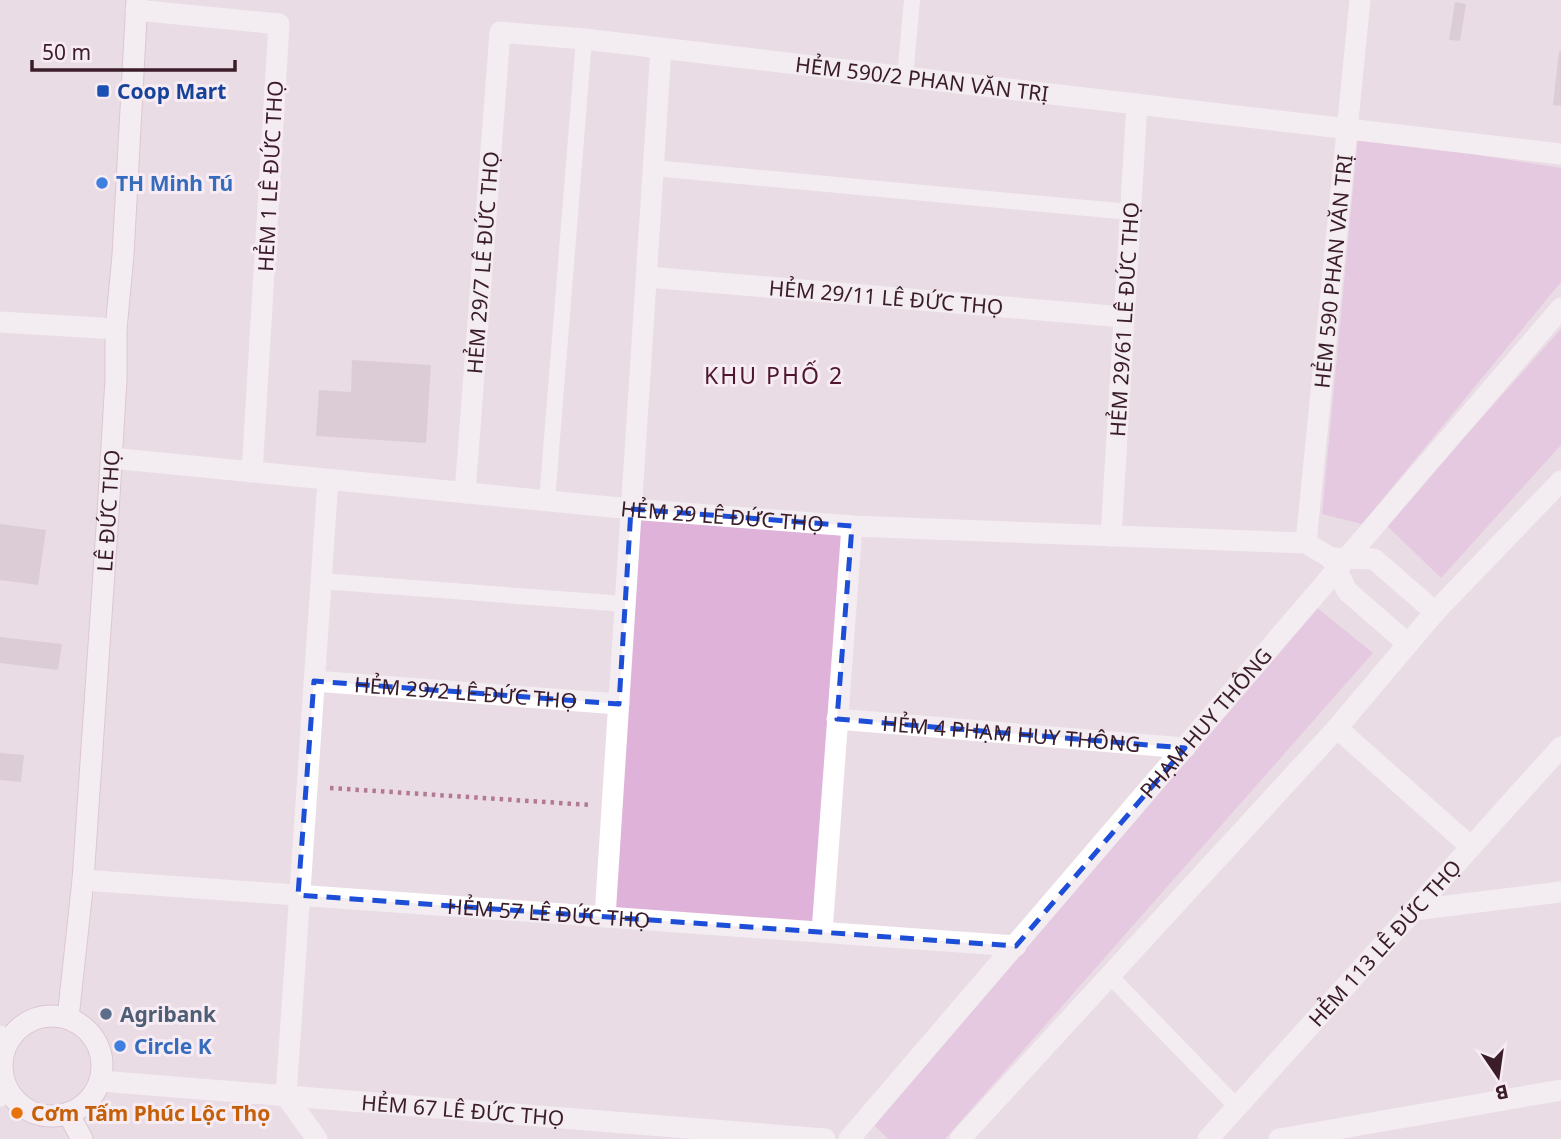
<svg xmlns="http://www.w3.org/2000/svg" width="1561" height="1139" font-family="'Noto Sans',sans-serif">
<rect width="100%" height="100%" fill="#eadce5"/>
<!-- green -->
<g fill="#dfb2da">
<path d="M 1358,136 L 1561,168 L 1561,282 L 1362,524 L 1322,514 Z"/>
<path d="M 1561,329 L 1561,445 L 1441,578 L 1386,525 Z"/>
<path d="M 631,509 L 852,526 L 822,932 L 605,917 Z"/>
<path d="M 1315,606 L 1373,653 L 945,1139 L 888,1139 L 874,1125 Z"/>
</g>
<!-- building -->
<g fill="#cbb8c3">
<path d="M 1455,2 L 1466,4 L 1460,41 L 1449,40 Z"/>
<path d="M 1559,51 L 1561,51 L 1561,106 L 1553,105 Z"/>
<path d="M 352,360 L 431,365 L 426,443 L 316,436 L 319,390 L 351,392 Z"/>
<path d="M 0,524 L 46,530 L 38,585 L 0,580 Z"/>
<path d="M 0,637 L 62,644 L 58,670 L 0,663 Z"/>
<path d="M 0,753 L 24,755 L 21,782 L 0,780 Z"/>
</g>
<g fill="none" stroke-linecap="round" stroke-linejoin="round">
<!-- secondary casing -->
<g stroke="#cbaebd" stroke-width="23">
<g id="secondary">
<circle cx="52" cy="1066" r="50"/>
<path id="s12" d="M 68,1018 L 83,880 L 108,513 L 116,379 L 116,329 L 123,255 L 137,0"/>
<path d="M 68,1113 L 82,1139"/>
</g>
</g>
<!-- path -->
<path stroke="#b27894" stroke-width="4.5" stroke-dasharray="3.5 5" stroke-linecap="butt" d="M 330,788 L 591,805"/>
<!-- lane -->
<g stroke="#fff" stroke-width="16">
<path d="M 905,77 L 912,0"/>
<path d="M 653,168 L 1130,212"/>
<path d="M 547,501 L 584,39"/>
<path d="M 321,581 L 625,604"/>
<path d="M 1110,976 L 1237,1107"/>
</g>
<!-- street -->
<g stroke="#fff" stroke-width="21">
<path d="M 136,10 L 279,24 L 252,472"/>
<path id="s1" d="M 647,277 L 1124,317"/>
<path d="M 0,322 L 116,329"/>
<path id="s2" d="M 111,458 L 631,509 L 852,526 L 1306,543 L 1331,558 L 1374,559 L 1435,612"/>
<path id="s3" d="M 465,493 L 500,32 L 584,39 L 1561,154"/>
<path id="s4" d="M 1111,536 L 1137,104"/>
<path id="s5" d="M 1306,543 L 1360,0"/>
<path d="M 1331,558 L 1347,591 L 1408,644"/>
<path id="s6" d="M 314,681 L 619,704"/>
<path id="s7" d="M 837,719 L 1185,748"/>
<path d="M 1337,728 L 1471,847"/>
<path id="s8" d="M 83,880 L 1016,946"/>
<path d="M 1414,910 L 1561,892"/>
<path d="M 605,917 L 661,48"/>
<path d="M 822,932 L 852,526"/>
<path d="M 0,1036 L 7,1044"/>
<path id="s9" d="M 100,1081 L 825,1139"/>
<path d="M 0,1096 L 8,1091"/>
<path d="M 317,1139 L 286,1096 L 328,480"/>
<path id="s10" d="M 849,1139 L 1561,308"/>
<path d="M 960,1139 L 1337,728 L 1435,612 L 1561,481"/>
<path id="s11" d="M 1208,1139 L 1561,747"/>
<path d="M 1279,1139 L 1561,1090"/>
</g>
<!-- secondary -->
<use href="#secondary" stroke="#fff" stroke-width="21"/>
</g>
<!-- marked area -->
<path d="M0 0H1561V1139H0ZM 631,509 L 852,526 L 837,719 L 1185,748 L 1016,946 L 298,895 L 314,681 L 619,704 Z" fill="#eadce5" fill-opacity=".55" fill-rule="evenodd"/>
<path fill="none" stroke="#1d4ed8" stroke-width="5" stroke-dasharray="14 9" stroke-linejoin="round" d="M 631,509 L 852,526 L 837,719 L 1185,748 L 1016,946 L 298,895 L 314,681 L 619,704 Z"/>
<!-- markers -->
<rect fill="#1a4fb4" stroke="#f7ecf3" stroke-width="2.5" x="96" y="84" width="14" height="14" rx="3.5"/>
<g fill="#3f7fe0" stroke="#f7ecf3" stroke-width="2.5">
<circle cx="102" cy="183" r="7"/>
<circle cx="120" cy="1046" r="7"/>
</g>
<circle fill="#5c6f8a" stroke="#f7ecf3" stroke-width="2.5" cx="106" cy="1014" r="7"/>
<circle fill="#e8710a" stroke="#f7ecf3" stroke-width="2.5" cx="17" cy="1113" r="7"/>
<g text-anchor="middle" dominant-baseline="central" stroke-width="6" stroke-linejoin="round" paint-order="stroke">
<!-- street labels -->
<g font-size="21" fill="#3b1c29" stroke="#f7ecf3">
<text stroke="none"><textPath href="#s3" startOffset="887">HẺM 590/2 PHAN VĂN TRỊ</textPath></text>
<text transform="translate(270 176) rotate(-87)">HẺM 1 LÊ ĐỨC THỌ</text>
<text stroke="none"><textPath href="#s3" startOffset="231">HẺM 29/7 LÊ ĐỨC THỌ</textPath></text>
<text stroke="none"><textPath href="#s5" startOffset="273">HẺM 590 PHAN VĂN TRỊ</textPath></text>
<text stroke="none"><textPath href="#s1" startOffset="240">HẺM 29/11 LÊ ĐỨC THỌ</textPath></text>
<text stroke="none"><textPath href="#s4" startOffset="217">HẺM 29/61 LÊ ĐỨC THỌ</textPath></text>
<text stroke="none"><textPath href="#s12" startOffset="509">LÊ ĐỨC THỌ</textPath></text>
<text stroke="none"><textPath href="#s2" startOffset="614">HẺM 29 LÊ ĐỨC THỌ</textPath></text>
<text stroke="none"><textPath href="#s6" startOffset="152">HẺM 29/2 LÊ ĐỨC THỌ</textPath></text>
<text stroke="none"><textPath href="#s10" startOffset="548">PHẠM HUY THÔNG</textPath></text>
<text stroke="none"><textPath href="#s7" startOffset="175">HẺM 4 PHẠM HUY THÔNG</textPath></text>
<text stroke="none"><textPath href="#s8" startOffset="467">HẺM 57 LÊ ĐỨC THỌ</textPath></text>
<text stroke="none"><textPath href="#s11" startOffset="264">HẺM 113 LÊ ĐỨC THỌ</textPath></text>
<text stroke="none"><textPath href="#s9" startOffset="364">HẺM 67 LÊ ĐỨC THỌ</textPath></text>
</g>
<!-- transit labels -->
<g font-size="21" font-weight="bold" fill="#164399" stroke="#f7ecf3" text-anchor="start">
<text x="117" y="91">Coop Mart</text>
</g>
<!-- shop labels -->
<g font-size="21" font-weight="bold" fill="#366cbe" stroke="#f7ecf3" text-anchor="start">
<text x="116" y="183">TH Minh Tú</text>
<text x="134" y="1046">Circle K</text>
</g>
<!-- service labels -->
<g font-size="21" font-weight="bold" fill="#4e5e75" stroke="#f7ecf3" text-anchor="start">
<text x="120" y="1014">Agribank</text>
</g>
<!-- food labels -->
<g font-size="21" font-weight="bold" fill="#c56008" stroke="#f7ecf3" text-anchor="start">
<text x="31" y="1113">Cơm Tấm Phúc Lộc Thọ</text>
</g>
<!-- neighbourhood labels -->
<g font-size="23" letter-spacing="2" fill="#4e172d" stroke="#f7ecf3">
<text x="774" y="375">KHU PHỐ 2</text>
</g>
</g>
<!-- north arrow -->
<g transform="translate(1498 1076) rotate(167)" stroke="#f7ecf3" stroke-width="5" paint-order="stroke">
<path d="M0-5L12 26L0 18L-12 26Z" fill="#3b1c29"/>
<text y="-10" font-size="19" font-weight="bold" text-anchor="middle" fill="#3b1c29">B</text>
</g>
<!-- scale -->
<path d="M32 60v10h203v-10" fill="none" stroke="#3b1c29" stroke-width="3.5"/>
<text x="42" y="60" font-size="21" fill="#3b1c29" stroke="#f7ecf3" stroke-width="5" paint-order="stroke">50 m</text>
</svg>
